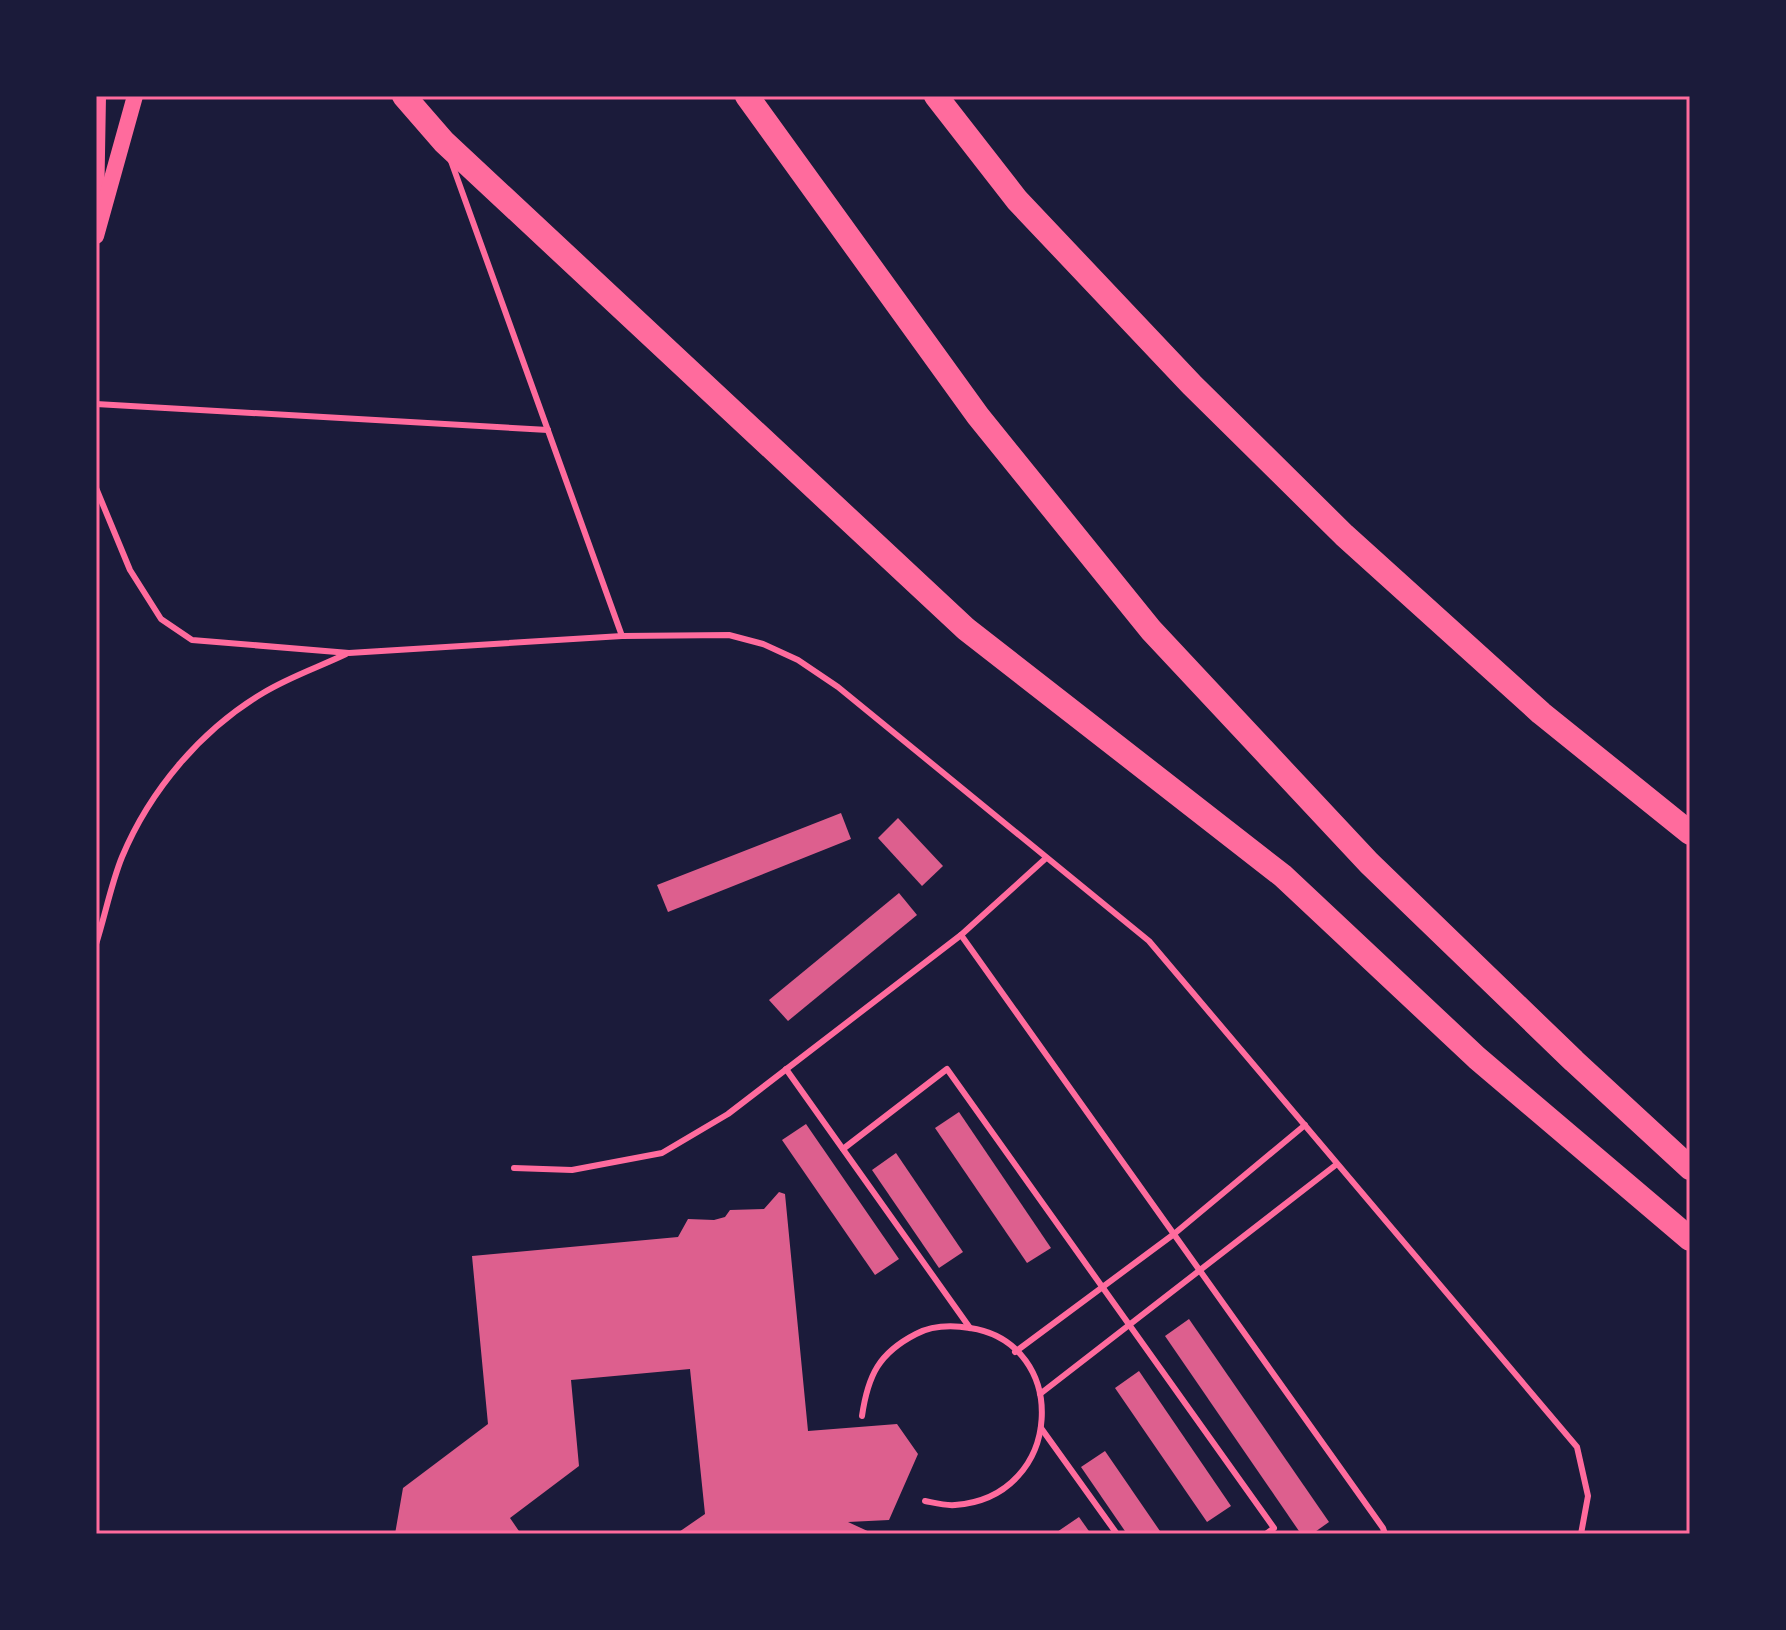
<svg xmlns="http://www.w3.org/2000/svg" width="1786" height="1630" font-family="Overpass,sans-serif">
<rect width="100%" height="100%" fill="#1b1b3a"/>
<!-- building -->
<g fill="#dd5f8e">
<path d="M 841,813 L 851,839 L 668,912 L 657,885 Z"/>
<path d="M 898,818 L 943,866 L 922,886 L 878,838 Z"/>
<path d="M 899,893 L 917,915 L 788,1021 L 769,1000 Z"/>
<path d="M 959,1112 L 1051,1248 L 1027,1263 L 935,1128 Z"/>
<path d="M 806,1124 L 899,1259 L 875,1275 L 782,1140 Z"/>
<path d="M 896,1153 L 963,1252 L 939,1268 L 872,1170 Z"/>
<path d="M 779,1192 L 785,1194 L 808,1431 L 897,1424 L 918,1454 L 889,1520 L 848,1522 L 874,1534 L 676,1534 L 705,1514 L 690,1369 L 571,1380 L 579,1466 L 510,1518 L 521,1534 L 395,1534 L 403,1488 L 488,1424 L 472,1256 L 678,1237 L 688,1219 L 714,1220 L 725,1217 L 730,1210 L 764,1209 Z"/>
<path d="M 1189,1319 L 1329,1522 L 1312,1534 L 1301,1534 L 1165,1336 Z"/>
<path d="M 1139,1371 L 1231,1506 L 1207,1522 L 1115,1388 Z"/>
<path d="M 1105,1451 L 1162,1534 L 1127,1534 L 1081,1467 Z"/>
<path d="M 1079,1517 L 1091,1534 L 1054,1534 Z"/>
</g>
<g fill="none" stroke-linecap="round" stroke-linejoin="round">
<!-- service -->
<g stroke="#ff6b9d" stroke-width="6">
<path d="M 451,161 L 622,636"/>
<path d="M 96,404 L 548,430"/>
<path d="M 96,488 L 130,570 L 161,619 L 192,640 L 349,653 L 622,636 L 729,635 L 763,644 L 798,660 L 838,687 L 1149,941 L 1577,1447 L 1588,1496 L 1581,1534"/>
<path d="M 961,935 L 1383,1528 L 1385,1534"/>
<path d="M 96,944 C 105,916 111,884 122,857 C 150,790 201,730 263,693 C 289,677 319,667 346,654"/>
<path d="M 786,1069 L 970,1328"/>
<path d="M 843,1149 L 947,1069 L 1274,1528 L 1266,1534"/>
<path d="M 514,1168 L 572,1170 L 662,1153 L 728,1114 L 961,935 L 1045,859"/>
<path d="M 1015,1352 L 1174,1234 L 1305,1125"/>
<path d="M 1040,1394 L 1337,1164"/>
<path d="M 862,1416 C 868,1375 879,1353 916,1334 C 933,1325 951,1325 970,1328 C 1071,1343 1065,1497 955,1505 C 946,1506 935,1503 925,1501"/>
<path d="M 1041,1428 L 1117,1534"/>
</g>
<!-- secondary -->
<g stroke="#ff6b9d" stroke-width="16">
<path d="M 96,211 L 98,96"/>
<path d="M 96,236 L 135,96"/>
</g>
<!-- motorway -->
<g stroke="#ff6b9d" stroke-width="24">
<path d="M 404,96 L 444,142 L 966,629 L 1283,876 L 1477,1058 L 1690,1239"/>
<path d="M 747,96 L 978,416 L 1151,630 L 1369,863 L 1574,1061 L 1690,1168"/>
<path d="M 936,96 L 1017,200 L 1192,385 L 1344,535 L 1541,713 L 1690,833"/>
</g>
</g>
<!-- border -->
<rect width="1786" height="1630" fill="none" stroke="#1b1b3a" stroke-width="196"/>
<rect x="98" y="98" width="1590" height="1434" fill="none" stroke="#ff6b9d" stroke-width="3"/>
</svg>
